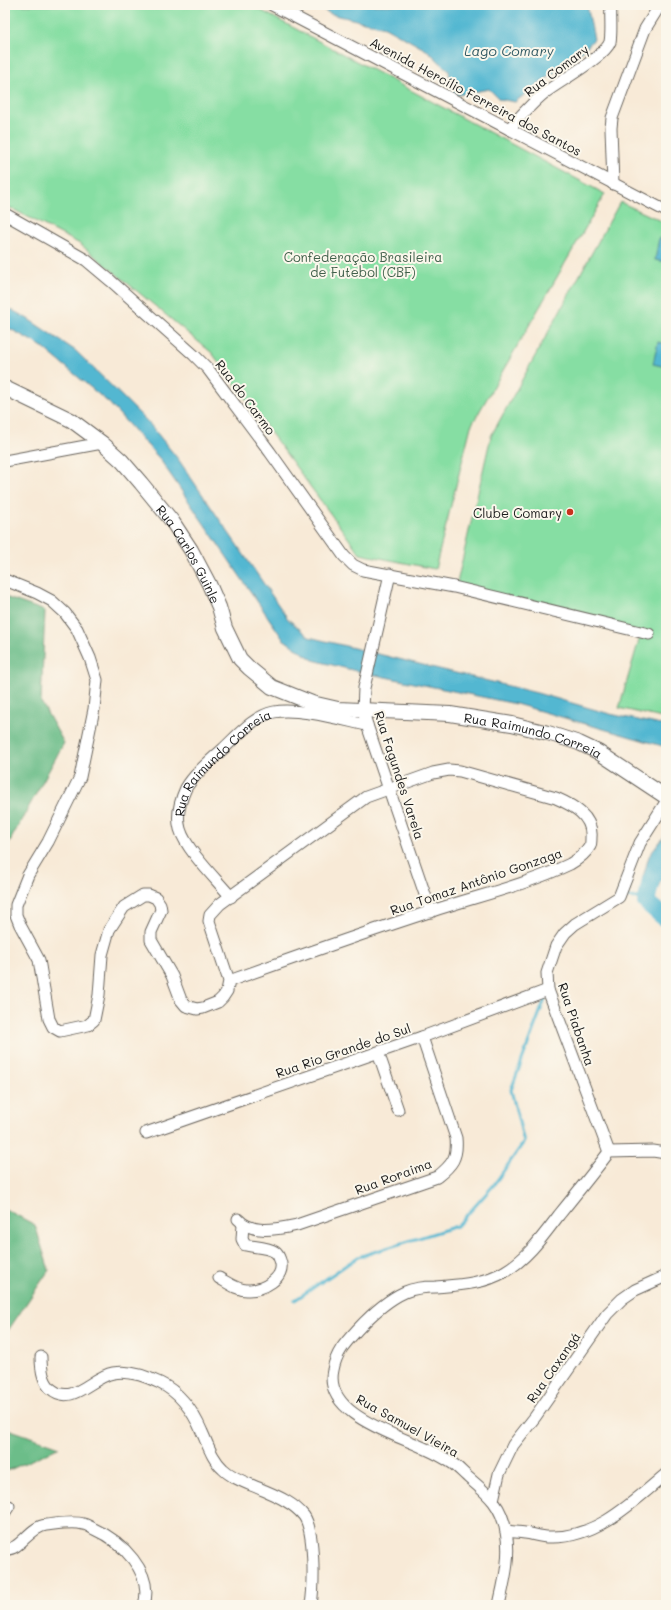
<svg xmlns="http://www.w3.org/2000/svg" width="671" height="1610" font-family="Mali,sans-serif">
<rect width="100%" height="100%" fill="#fbf7ec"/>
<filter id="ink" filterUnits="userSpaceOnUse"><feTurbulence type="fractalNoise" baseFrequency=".025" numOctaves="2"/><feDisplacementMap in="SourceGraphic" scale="8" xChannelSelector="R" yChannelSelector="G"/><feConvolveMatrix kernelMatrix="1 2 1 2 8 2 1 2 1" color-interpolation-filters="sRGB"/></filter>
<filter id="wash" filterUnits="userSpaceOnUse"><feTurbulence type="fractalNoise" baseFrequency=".012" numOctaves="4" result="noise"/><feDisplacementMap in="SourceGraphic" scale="16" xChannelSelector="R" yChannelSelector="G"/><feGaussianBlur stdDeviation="0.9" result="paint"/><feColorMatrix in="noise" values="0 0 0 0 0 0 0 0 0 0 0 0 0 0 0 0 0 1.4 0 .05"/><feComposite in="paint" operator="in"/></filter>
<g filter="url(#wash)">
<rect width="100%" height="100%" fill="#f8ead7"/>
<!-- green -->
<g fill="#86dea3" stroke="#517d60">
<path d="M 5,5 L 251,5 L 605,194 L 471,426 L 435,569 L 360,554 L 212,353 L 80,244 L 5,205 Z"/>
<path d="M 620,202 L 666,223 L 666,719 L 619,708 L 641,633 L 456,587 L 491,436 Z"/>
</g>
<!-- forest -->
<g fill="#6cbd89" stroke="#446c52">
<path d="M 5,597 L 45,611 L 41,702 L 64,743 L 5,850 Z"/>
<path d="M 5,1209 L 35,1225 L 49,1270 L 5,1335 Z"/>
<path d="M 5,1428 L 60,1447 L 5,1472 Z"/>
</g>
<!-- water -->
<g fill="#53b7d1" stroke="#386a76">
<path d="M 314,5 L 587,5 L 594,39 L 584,50 L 515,102 L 499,99 L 489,89 L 457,95 L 451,89 L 449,71 L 428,51 L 385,27 L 331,14 Z"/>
<path d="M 659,238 L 666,239 L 666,262 L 655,260 Z"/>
<path d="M 5,306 L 28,319 L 76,351 L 148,422 L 178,459 L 288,619 L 309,637 L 537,693 L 610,714 L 666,726 L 666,747 L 516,704 L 356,671 L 313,660 L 283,639 L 159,458 L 109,403 L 41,346 L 5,326 Z"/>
<path d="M 658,342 L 666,344 L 666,367 L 653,364 Z"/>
<path d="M 666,834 L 666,869 L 658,887 L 642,881 L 649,856 Z"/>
</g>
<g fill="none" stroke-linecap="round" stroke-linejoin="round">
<!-- stream -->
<g stroke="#53b7d1" stroke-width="3">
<path d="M 622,897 L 639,898 L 646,902"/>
<path d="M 295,1300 L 358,1257 L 457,1226 L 493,1186 L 524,1142 L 511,1090 L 546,996"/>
</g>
<!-- river -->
<path stroke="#53b7d1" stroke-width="18" d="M 666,854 L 651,880 L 646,902 L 666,919"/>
</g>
</g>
<g filter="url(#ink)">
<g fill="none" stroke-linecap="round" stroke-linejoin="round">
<!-- minor casing -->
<g stroke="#69645d" stroke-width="13">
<g id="minor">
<path d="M 272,5 L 666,211"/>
<path d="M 509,129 C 520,117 531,104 543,94 C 558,82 605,57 610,42 C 612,31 610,16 611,5"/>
<path d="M 613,184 L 611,128 L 612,118 L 645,29 L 660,5"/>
<path d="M 5,214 L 86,260 L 111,281 L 194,355 L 208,369 L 270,452 L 344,556 L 353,565 L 363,570 L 454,587 L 649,634"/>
<path d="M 5,461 L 102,443"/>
<path d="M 390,574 L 364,688 L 363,711 L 367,725 L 431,912"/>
<path d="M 5,580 L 37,593 L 52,601 L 65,613 L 77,629 L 90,658 L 97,680 L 94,709 L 80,777 L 48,842 L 28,875 L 16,905 L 16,915 L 20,925 L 39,960 L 49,1019 L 53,1027 L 60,1031 L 88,1025 L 94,1020 L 99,995 L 102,955 L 109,930 L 124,907 L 143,895 L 149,895 L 156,898 L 160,904 L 161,910 L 151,932 L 151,940 L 172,976 L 181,1000 L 186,1006 L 197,1009 L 203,1008 L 218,1002 L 223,997 L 227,991 L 229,981 L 209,921 L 210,915 L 220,904 L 366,797 L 433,773 L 449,770 L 460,771 L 556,798 C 572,805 593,816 591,837 C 591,840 591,844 590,846 C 586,853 577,860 570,864 C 526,885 478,896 432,911 C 364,933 296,957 229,981"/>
<path id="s1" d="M 231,897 C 217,880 186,850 180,829 C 176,815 180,801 186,788 C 195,773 210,761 223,749 C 238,735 254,716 274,712 C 297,707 343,720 367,725"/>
<path d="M 378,1052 L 398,1110"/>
<path d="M 146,1133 L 422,1037 L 548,990"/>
<path d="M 609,1152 L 548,990 L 547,973 L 556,946 L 565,933 L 575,924 L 619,897 L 640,843 L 666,802"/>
<path d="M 238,1219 C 252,1235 278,1229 297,1225 L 437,1177 C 452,1165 458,1158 456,1138 L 422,1037"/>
<path d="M 219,1278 C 228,1283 237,1290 247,1290 C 262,1291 287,1278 280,1260 C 279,1257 278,1254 275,1252 C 268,1247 254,1247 245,1245 L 242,1239 L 243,1225"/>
<path d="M 41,1357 C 41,1368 42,1380 50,1388 C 72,1408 91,1377 113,1373 C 128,1370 146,1376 160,1383 C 181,1393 193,1411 202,1432 C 208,1445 212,1459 223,1469 C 233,1479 250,1484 263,1490 C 277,1496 294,1503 304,1516 C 315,1532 314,1585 311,1605"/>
<path d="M 493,1500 L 499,1474 L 513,1445 L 535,1417 L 607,1314 L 622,1299 L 635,1290 L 666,1276"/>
<path d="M 5,1512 L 9,1506"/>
<path d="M 506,1531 C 512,1532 519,1532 525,1533 C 533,1534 541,1537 549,1537 C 596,1539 633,1502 666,1474"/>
<path d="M 5,1549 C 20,1551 29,1527 46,1525 C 56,1524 74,1521 83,1524 C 86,1524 90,1527 94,1529 C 121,1541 154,1572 144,1605"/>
<path d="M 499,1605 C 504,1582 511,1556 506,1532 C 502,1506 489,1495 470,1479 C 464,1474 458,1467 452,1463 C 443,1457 433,1452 424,1448 C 395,1434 323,1414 333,1370 C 336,1352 346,1342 358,1329 C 371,1315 387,1300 405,1292 C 414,1288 426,1287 436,1287 C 459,1285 483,1284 504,1272 C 527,1259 543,1236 559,1215 C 576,1194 593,1173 609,1152 L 653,1151 L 666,1153"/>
</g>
</g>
<!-- tertiary casing -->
<g stroke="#69645d" stroke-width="16">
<g id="tertiary">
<path id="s2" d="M 5,388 L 71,420 L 102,443 L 122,461 L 141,483 L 172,521 L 191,550 L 209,584 L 219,607 L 225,628 L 240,659 L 249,668 L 272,687 L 312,703 L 338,709 L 450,714 L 512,724 L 548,733 L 579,743 L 598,752 L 666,797"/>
</g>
</g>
<!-- minor -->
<use href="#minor" stroke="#fff" stroke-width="11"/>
<!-- tertiary -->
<use href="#tertiary" stroke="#fff" stroke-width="14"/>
</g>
</g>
<!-- markers -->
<circle fill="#c8321e" stroke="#fbf7ec" stroke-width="1.5" cx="570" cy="512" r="4"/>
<g text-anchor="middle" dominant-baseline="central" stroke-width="4" stroke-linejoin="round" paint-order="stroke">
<!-- street labels -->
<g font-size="13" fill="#1c1c1c" stroke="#fbf7ec">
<text transform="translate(556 70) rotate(-37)">Rua Comary</text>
<text transform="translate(476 96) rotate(28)">Avenida Hercílio Ferreira dos Santos</text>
<text transform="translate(246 397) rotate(53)">Rua do Carmo</text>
<text stroke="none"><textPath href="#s2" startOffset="254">Rua Carlos Guinle</textPath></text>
<text stroke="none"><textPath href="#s2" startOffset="682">Rua Raimundo Correia</textPath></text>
<text stroke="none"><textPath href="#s1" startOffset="170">Rua Raimundo Correia</textPath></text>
<text transform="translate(400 775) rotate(72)">Rua Fagundes Varela</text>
<text transform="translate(476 881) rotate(-19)">Rua Tomaz Antônio Gonzaga</text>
<text transform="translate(577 1024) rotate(71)">Rua Piabanha</text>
<text transform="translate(343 1050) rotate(-19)">Rua Rio Grande do Sul</text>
<text transform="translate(393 1176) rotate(-20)">Rua Roraima</text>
<text transform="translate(553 1367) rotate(-55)">Rua Caxangá</text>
<text transform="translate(408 1425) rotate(29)">Rua Samuel Vieira</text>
</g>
<!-- park labels -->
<g font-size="13" fill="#41604b" stroke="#fbf7ec">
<text x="363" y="256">Confederação Brasileira<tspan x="363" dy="15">de Futebol (CBF)</tspan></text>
</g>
<!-- poi labels -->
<g font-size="13" fill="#1c1c1c" stroke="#fbf7ec" text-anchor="end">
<text x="562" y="512">Clube Comary</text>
</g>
<!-- water labels -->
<g font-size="14" font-style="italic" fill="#325a64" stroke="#fbf7ec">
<text x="509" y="50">Lago Comary</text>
</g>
</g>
<!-- margin -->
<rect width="671" height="1610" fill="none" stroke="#fbf7ec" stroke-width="20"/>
</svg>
